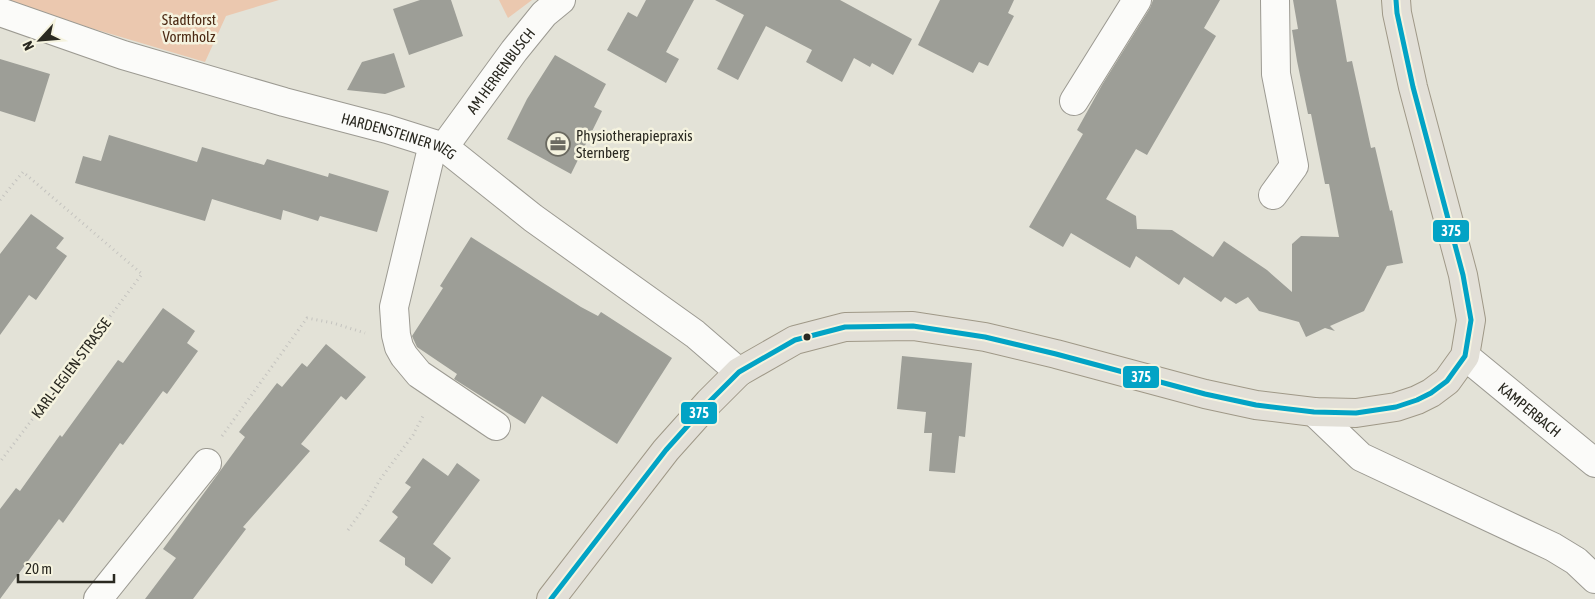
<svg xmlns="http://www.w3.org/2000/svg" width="1595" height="599" font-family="'Asap Condensed',sans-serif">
<rect width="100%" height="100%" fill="#e3e2d7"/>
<!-- green -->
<g fill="#ebc8af">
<path d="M 7,0 L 279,0 L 226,16 L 205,62 L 84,26 Z"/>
<path d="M 499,0 L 532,0 L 508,18 Z"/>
</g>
<!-- building -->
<g fill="#9d9e97">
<path d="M 420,0 L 451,0 L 463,36 L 409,55 L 393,9 Z"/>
<path d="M 646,0 L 694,0 L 666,52 L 679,59 L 666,83 L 607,50 L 628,12 L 637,17 Z"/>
<path d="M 715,0 L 840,0 L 912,39 L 893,75 L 872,63 L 870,67 L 854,58 L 842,82 L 806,62 L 812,50 L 766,26 L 738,80 L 717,69 L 744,15 Z"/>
<path d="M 940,0 L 1014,0 L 1008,13 L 1014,16 L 988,66 L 979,62 L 973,73 L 918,45 Z"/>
<path d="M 1153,0 L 1220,0 L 1204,28 L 1216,36 L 1147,155 L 1136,149 L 1106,199 L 1136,216 L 1137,229 L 1172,230 L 1213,257 L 1224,241 L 1267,270 L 1292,292 L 1292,244 L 1301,236 L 1339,237 L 1329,184 L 1325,184 L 1311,114 L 1308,114 L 1297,61 L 1292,30 L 1298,29 L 1293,0 L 1336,0 L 1347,62 L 1352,61 L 1371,148 L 1375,147 L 1390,211 L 1392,210 L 1403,263 L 1387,266 L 1364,311 L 1330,326 L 1335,331 L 1325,328 L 1306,337 L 1299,322 L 1259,311 L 1248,297 L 1236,304 L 1225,297 L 1221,302 L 1184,277 L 1179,285 L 1136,256 L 1130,268 L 1071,233 L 1063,247 L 1029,227 L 1083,134 L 1077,130 L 1102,85 L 1150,8 Z"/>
<path d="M 394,53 L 405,87 L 385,94 L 347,90 L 362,62 Z"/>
<path d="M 555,55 L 606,84 L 594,107 L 602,111 L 571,174 L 507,139 L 527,99 Z"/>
<path d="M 0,59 L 50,74 L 35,122 L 0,111 Z"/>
<path d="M 109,135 L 197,162 L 202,147 L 264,165 L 267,159 L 328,177 L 329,173 L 389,191 L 377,232 L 320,216 L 318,221 L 283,210 L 281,220 L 212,199 L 205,221 L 75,183 L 83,156 L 101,161 Z"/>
<path d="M 31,214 L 64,238 L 56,248 L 67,256 L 36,300 L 29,295 L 0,335 L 0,254 Z"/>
<path d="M 471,237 L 581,307 L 598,316 L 601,312 L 672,358 L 617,444 L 542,396 L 525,424 L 454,379 L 457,374 L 417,347 L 412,336 L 443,288 L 440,286 Z"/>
<path d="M 163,308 L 195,331 L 187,343 L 198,351 L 167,394 L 163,391 L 123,445 L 120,443 L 63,523 L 59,519 L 0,599 L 0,509 L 16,488 L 20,491 L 60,435 L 62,437 L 118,360 L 123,363 Z"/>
<path d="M 326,344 L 366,377 L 346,400 L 341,396 L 301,444 L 310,451 L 243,527 L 246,529 L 193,599 L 145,599 L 176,558 L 163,549 L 245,437 L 239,432 L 277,383 L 282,387 L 302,363 L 307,367 Z"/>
<path d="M 902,356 L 972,363 L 965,437 L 959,436 L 955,473 L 929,471 L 932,433 L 924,433 L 926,412 L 897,409 Z"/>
<path d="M 423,458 L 448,476 L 457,463 L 480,480 L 433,544 L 451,558 L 432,584 L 405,565 L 405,558 L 379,541 L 398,517 L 392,512 L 411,487 L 405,483 Z"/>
</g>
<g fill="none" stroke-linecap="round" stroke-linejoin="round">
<!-- minor casing -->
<g stroke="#9c9a92" stroke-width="30">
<g id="minor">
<path id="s1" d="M 0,12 L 123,55 L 284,102 L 387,129 L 444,147 L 533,218 L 695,334 L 739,372"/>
<path d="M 1074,101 L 1137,0"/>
<path d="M 433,144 L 394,307 L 396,335 L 399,347 L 404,356 L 419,374 L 496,426"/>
<path id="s2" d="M 444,147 L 514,51 L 544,14 L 561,0"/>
<path d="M 1273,195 L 1294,166 L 1276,74 L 1275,0"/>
<path id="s3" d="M 1465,356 L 1595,463"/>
<path d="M 1314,412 L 1361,457 L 1553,547 L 1576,561 L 1595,579"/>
<path d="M 98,599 L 207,463"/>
</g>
</g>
<!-- major casing -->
<g stroke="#9f9887" stroke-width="30">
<path id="major" d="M 551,599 L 666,450 L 709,402 L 739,372 L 795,340 L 845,327 L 913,326 L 985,337 L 1056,354 L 1205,394 L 1256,405 L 1314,412 L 1356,413 L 1396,407 L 1417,400 L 1431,393 L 1447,381 L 1465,356 L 1471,320 L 1463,275 L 1413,87 L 1397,13 L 1396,0"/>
</g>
<!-- path -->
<g stroke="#c4c3bf" stroke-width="3" stroke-dasharray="1 4" stroke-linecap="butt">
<path d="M 0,200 L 23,172 L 142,274 L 0,462"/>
<path d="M 222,436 L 307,318 L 333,323 L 365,333"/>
<path d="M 348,530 L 366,505 L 379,481 L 413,435 L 424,414"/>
</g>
<!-- minor -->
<use href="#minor" stroke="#fbfbf9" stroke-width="28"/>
<!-- major -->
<use href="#major" stroke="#e2dfd7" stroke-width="28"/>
<!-- bus-1 casing -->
<g stroke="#f5f3df" stroke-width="9">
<path id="bus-1" d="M 551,599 L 666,450 L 709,402 L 739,372 L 795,340 L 845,327 L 913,326 L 985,337 L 1056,354 L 1205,394 L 1256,405 L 1314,412 L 1356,413 L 1396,407 L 1417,400 L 1431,393 L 1447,381 L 1465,356 L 1471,320 L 1463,275 L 1413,87 L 1397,13 L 1396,0"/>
</g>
<!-- bus-1 -->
<use href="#bus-1" stroke="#02a3c5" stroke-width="5"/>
</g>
<!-- icons -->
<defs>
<g id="office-ring" transform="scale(1.25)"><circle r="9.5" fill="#f5f3df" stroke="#6b6a61" stroke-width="1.5"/><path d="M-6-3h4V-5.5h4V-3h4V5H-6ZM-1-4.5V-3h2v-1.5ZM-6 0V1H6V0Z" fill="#6b6a61"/></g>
</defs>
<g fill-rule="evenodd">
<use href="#office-ring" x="558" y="144"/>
</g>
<!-- markers -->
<circle fill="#2a2921" stroke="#f5f3df" stroke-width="2" cx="807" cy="337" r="4.5"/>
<g text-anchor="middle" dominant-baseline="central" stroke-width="5" stroke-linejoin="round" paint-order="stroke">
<!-- park labels -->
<g font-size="15" fill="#4b2913" stroke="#f5f3df">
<text x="189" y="19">Stadtforst<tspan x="189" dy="17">Vormholz</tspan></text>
</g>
<!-- street labels -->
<g font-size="15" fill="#2a2921" stroke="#f5f3df">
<text stroke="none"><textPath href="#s2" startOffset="95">AM HERRENBUSCH</textPath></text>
<text stroke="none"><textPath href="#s1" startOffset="418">HARDENSTEINER WEG</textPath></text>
<text transform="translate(71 368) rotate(-53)">KARL-LEGIEN-STRASSE</text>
<text stroke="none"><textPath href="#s3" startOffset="84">KAMPERBACH</textPath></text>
</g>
<!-- poi labels -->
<g font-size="15" fill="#2a2921" stroke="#f5f3df" text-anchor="start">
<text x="576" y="135">Physiotherapiepraxis<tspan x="576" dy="17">Sternberg</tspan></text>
</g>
</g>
<g stroke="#f5f3df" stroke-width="2">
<rect x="1432" y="219" width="38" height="24" rx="5" fill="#02a3c5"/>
<rect x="1122" y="365" width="38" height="24" rx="5" fill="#02a3c5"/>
<rect x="680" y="401" width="38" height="24" rx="5" fill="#02a3c5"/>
</g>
<g font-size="14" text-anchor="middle" font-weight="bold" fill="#fff">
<text x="1451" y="236">375</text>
<text x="1141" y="382">375</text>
<text x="699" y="418">375</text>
</g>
<!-- north arrow -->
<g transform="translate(40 40) rotate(244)" stroke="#f5f3df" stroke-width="4" paint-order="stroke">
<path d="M0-4L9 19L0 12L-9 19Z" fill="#2a2921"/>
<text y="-8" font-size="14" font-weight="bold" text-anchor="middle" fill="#2a2921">N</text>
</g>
<!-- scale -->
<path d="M18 574v8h96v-8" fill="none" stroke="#2a2921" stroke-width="2.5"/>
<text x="25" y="574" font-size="15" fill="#2a2921" stroke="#f5f3df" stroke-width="4" paint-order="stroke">20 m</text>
</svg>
